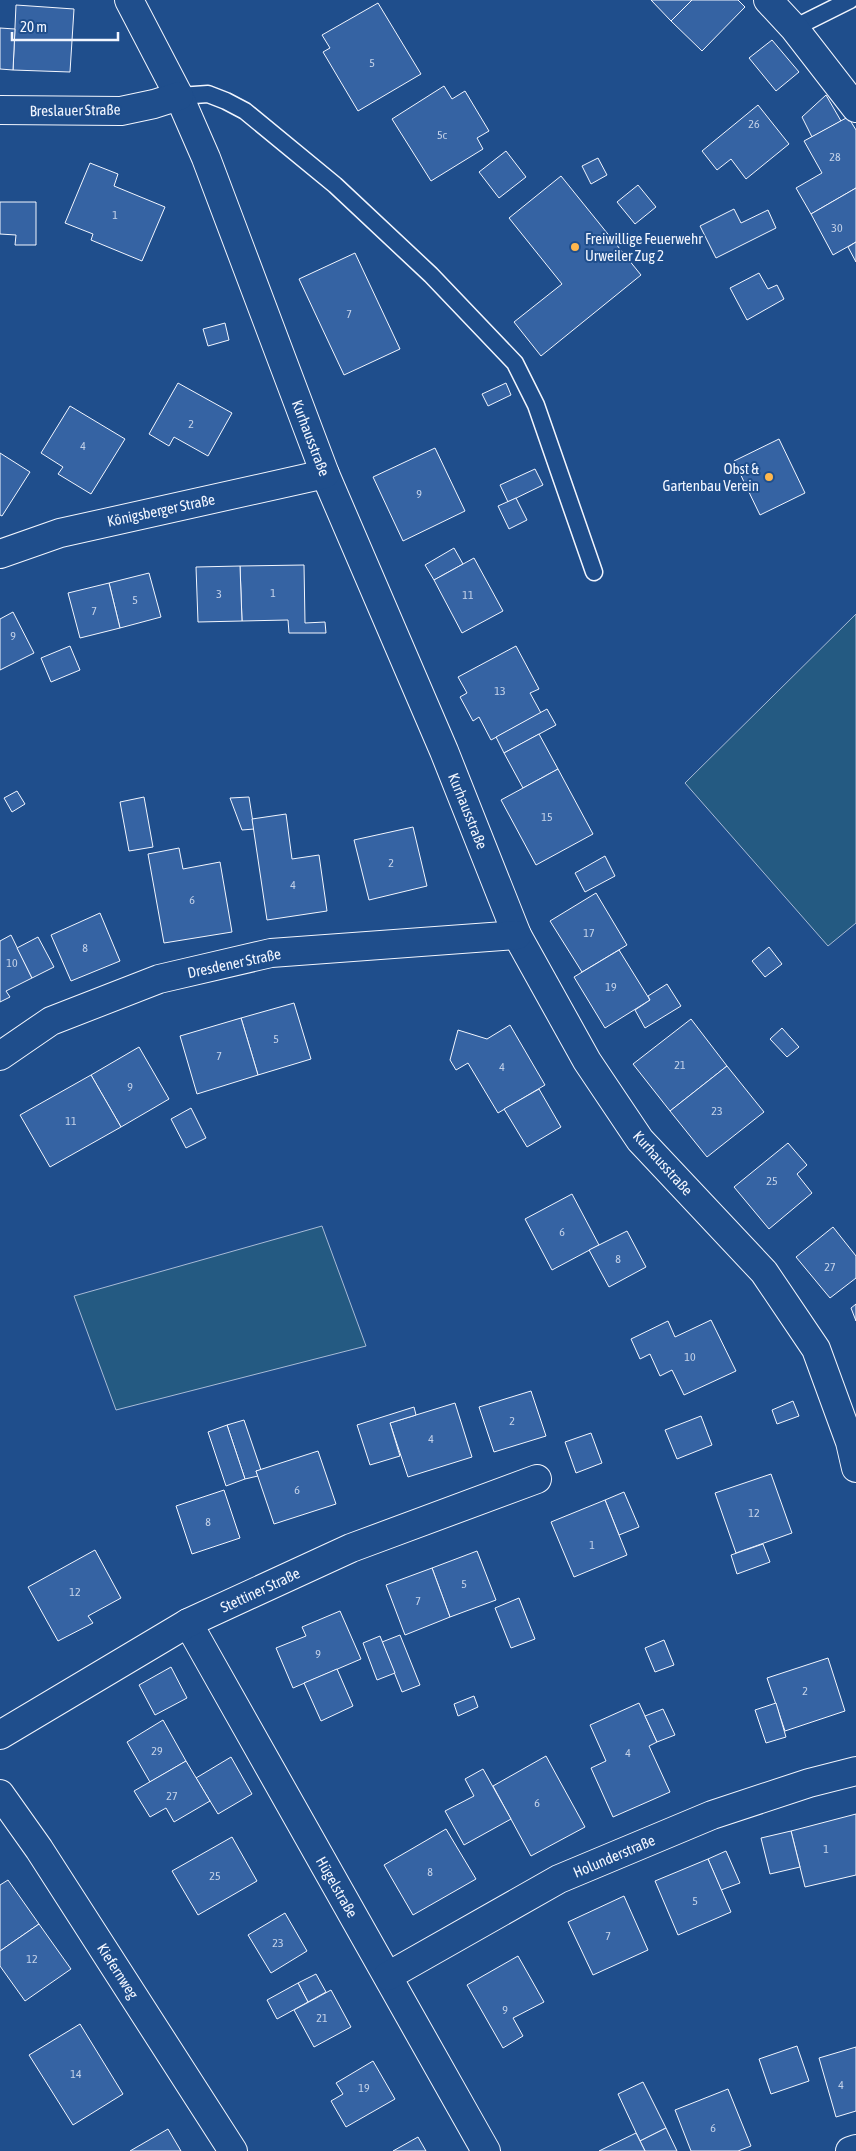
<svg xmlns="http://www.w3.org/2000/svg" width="856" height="2151" font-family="'Asap Condensed',sans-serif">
<rect width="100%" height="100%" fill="#1f4e8c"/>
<!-- green -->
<g fill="#245a82" stroke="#a8bbd7">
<path d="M 856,614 L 856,923 L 828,946 L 685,783 Z"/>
<path d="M 322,1226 L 366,1346 L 116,1410 L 74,1296 Z"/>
</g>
<!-- building -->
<g fill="#3563a3" stroke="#f2f6ff">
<path d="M 651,0 L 692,0 L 671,21 Z"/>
<path d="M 692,0 L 738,0 L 745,7 L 702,51 L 671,21 Z"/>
<path d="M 378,3 L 421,74 L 358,111 L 323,52 L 330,48 L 322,35 Z"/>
<path d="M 16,5 L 74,9 L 70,72 L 13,70 Z"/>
<path d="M 0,28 L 15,29 L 13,70 L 0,69 Z"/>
<path d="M 772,40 L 799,72 L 776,91 L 749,58 Z"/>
<path d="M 444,86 L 452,99 L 465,91 L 489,131 L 477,138 L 483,149 L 431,181 L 392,119 Z"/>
<path d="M 826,95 L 841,121 L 812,137 L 802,117 Z"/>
<path d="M 758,105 L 789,144 L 746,179 L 731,159 L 717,170 L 702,151 Z"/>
<path d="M 848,117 L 856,130 L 856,188 L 811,214 L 796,188 L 822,173 L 804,141 Z"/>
<path d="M 506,151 L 526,177 L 499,198 L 479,172 Z"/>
<path d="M 598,158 L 607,175 L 591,184 L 582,166 Z"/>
<path d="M 90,163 L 118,174 L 114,186 L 165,207 L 142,261 L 91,240 L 93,234 L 65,223 Z"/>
<path d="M 561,176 L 641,275 L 541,356 L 514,322 L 562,284 L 509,218 Z"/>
<path d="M 638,185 L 656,207 L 635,224 L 617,202 Z"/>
<path d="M 856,188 L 856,242 L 833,255 L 811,214 Z"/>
<path d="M 0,202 L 36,202 L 36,245 L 15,245 L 16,235 L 0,234 Z"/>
<path d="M 734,209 L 741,223 L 768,210 L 776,228 L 716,258 L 700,226 Z"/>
<path d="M 856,242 L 856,262 L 848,247 Z"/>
<path d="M 355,253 L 400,349 L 344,375 L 299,279 Z"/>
<path d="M 759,273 L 768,289 L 777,285 L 784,299 L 747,320 L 730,288 Z"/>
<path d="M 225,323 L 229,340 L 208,346 L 203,329 Z"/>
<path d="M 178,383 L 232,413 L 208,456 L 174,437 L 169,446 L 149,434 Z"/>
<path d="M 506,383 L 511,395 L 488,406 L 482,394 Z"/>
<path d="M 70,406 L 125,439 L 91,494 L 58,474 L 63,467 L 41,453 Z"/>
<path d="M 779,439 L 805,493 L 760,515 L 734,461 Z"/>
<path d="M 435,448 L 465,511 L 403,541 L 373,477 Z"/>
<path d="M 0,453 L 30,472 L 2,516 L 0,515 Z"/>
<path d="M 535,469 L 543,485 L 508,502 L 500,485 Z"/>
<path d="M 516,498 L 527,520 L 509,529 L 498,506 Z"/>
<path d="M 454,548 L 463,564 L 434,580 L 425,565 Z"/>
<path d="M 474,558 L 503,611 L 462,633 L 434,580 Z"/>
<path d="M 304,565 L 305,623 L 325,622 L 326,633 L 289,633 L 288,620 L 242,621 L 240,566 Z"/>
<path d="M 240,566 L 242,621 L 198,622 L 196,567 Z"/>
<path d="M 149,573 L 161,617 L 120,628 L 109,583 Z"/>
<path d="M 109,583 L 120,628 L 80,638 L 68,593 Z"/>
<path d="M 13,612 L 34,653 L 0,670 L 0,619 Z"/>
<path d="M 70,646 L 80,670 L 51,682 L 41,658 Z"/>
<path d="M 516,646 L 539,689 L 530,693 L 541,713 L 491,740 L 479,717 L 473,721 L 460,697 L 467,693 L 458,677 Z"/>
<path d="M 547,709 L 556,725 L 504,753 L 496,737 Z"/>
<path d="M 539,734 L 558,769 L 523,788 L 504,753 Z"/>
<path d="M 558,769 L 593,834 L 536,865 L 501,800 Z"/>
<path d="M 17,791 L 25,804 L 12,812 L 4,798 Z"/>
<path d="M 144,797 L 153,847 L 129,851 L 120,802 Z"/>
<path d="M 249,797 L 254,829 L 242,830 L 230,798 Z"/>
<path d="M 286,814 L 292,859 L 319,855 L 327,911 L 267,920 L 252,819 Z"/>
<path d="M 413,827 L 427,886 L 369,900 L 354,840 Z"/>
<path d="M 179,848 L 183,869 L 220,862 L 232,932 L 164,943 L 148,854 Z"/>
<path d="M 605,856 L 615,876 L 585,892 L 575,873 Z"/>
<path d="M 596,893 L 627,945 L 582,972 L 550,921 Z"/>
<path d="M 100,913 L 120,961 L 71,981 L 51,935 Z"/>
<path d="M 11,935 L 32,978 L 6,991 L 10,997 L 0,1002 L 0,941 Z"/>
<path d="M 38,937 L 54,967 L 32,978 L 17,948 Z"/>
<path d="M 769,947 L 782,964 L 765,977 L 752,961 Z"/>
<path d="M 619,950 L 650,1000 L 605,1028 L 574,977 Z"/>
<path d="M 667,984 L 681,1006 L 645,1028 L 635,1010 L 650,1000 L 648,996 Z"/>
<path d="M 294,1003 L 311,1059 L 258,1075 L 241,1018 Z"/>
<path d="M 241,1018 L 258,1075 L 197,1094 L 180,1036 Z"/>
<path d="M 691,1019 L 727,1066 L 670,1111 L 633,1064 Z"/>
<path d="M 510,1025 L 545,1085 L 498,1113 L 468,1063 L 456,1070 L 450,1060 L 458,1030 L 487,1039 Z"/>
<path d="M 782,1028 L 799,1047 L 787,1057 L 770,1039 Z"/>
<path d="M 139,1047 L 169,1099 L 121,1127 L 91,1075 Z"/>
<path d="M 727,1066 L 764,1112 L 707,1157 L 670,1111 Z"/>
<path d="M 91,1075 L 121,1127 L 50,1167 L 20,1115 Z"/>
<path d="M 539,1089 L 561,1127 L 527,1147 L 504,1109 Z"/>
<path d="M 191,1108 L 206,1138 L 186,1148 L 171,1119 Z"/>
<path d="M 788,1143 L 807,1165 L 797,1174 L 812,1193 L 769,1229 L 734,1187 Z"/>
<path d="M 572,1194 L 599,1245 L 552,1270 L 525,1219 Z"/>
<path d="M 833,1227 L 856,1256 L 856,1278 L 830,1298 L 796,1257 Z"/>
<path d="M 627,1231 L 646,1267 L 609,1287 L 589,1250 Z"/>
<path d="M 856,1304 L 856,1321 L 851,1308 Z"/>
<path d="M 711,1320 L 736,1371 L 684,1395 L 672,1370 L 660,1376 L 650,1354 L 640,1359 L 631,1339 L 668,1321 L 675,1337 Z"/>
<path d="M 531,1391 L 546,1436 L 494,1452 L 479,1407 Z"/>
<path d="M 793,1401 L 799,1416 L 777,1424 L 772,1410 Z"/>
<path d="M 455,1403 L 472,1457 L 408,1477 L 390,1423 Z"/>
<path d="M 414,1407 L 416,1415 L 390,1423 L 400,1456 L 370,1465 L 357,1425 Z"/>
<path d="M 701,1416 L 712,1445 L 677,1459 L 665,1430 Z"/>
<path d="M 244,1420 L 261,1470 L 256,1471 L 258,1476 L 245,1479 L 227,1425 Z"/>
<path d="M 227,1425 L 245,1479 L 226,1486 L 208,1432 Z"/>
<path d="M 591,1433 L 602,1463 L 576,1473 L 565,1442 Z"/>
<path d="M 318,1451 L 336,1504 L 274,1524 L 256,1471 Z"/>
<path d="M 771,1474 L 792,1533 L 736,1553 L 715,1493 Z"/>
<path d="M 224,1490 L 240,1538 L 192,1554 L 176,1506 Z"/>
<path d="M 624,1492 L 639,1527 L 619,1535 L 605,1500 Z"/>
<path d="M 605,1500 L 627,1555 L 574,1577 L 551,1522 Z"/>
<path d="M 763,1544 L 770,1562 L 737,1574 L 731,1555 Z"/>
<path d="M 95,1550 L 121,1598 L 88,1616 L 93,1623 L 58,1641 L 28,1587 Z"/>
<path d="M 477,1551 L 496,1600 L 450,1617 L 432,1568 Z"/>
<path d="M 432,1568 L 450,1617 L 405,1635 L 386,1585 Z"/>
<path d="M 519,1598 L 535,1639 L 511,1648 L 495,1608 Z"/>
<path d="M 340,1611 L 361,1659 L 293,1688 L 276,1648 L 306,1636 L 302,1627 Z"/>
<path d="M 400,1635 L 420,1685 L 402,1692 L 382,1642 Z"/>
<path d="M 380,1636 L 395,1673 L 377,1680 L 363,1643 Z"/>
<path d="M 664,1640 L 674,1665 L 655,1672 L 645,1648 Z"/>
<path d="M 828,1658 L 845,1711 L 785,1731 L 767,1678 Z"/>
<path d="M 171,1667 L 187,1698 L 155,1715 L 139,1685 Z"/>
<path d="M 337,1669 L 353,1706 L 321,1721 L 304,1683 Z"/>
<path d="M 474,1696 L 478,1707 L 458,1716 L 454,1704 Z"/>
<path d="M 639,1703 L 657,1742 L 649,1746 L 670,1792 L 613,1817 L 591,1768 L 606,1761 L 590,1725 Z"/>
<path d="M 776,1703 L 786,1737 L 766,1743 L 755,1710 Z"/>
<path d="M 663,1709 L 675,1735 L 657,1742 L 645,1716 Z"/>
<path d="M 163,1720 L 186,1761 L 150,1782 L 127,1742 Z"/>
<path d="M 546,1756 L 585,1827 L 531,1856 L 493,1786 Z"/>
<path d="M 231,1757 L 252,1794 L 218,1814 L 196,1778 Z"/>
<path d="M 186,1761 L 210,1801 L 174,1822 L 166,1808 L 150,1817 L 134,1791 Z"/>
<path d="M 483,1769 L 511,1819 L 464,1845 L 445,1811 L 474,1796 L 465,1779 Z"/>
<path d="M 856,1814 L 856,1875 L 805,1887 L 791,1831 Z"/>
<path d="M 446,1829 L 476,1879 L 413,1915 L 384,1865 Z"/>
<path d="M 791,1831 L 800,1867 L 770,1874 L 761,1838 Z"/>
<path d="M 232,1837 L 257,1881 L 198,1915 L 172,1871 Z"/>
<path d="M 726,1851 L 740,1883 L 721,1890 L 708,1859 Z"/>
<path d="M 708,1859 L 731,1912 L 678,1935 L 655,1881 Z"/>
<path d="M 8,1880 L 39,1924 L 0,1951 L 0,1885 Z"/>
<path d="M 624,1896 L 648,1950 L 593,1975 L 568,1922 Z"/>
<path d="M 285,1913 L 307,1951 L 271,1973 L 248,1935 Z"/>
<path d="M 39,1924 L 71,1969 L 25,2001 L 0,1966 L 0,1951 Z"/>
<path d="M 518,1956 L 544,2002 L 513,2018 L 523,2036 L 503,2048 L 467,1985 Z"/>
<path d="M 316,1974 L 326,1992 L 308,2002 L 298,1983 Z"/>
<path d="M 298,1983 L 308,2002 L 277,2019 L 267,2000 Z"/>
<path d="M 331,1990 L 351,2027 L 314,2047 L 294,2010 Z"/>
<path d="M 80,2024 L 123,2094 L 73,2125 L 29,2055 Z"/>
<path d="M 797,2046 L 809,2081 L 771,2094 L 759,2059 Z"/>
<path d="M 856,2047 L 856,2111 L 836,2117 L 819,2058 Z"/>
<path d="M 373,2061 L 395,2099 L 346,2127 L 331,2101 L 343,2094 L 336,2083 Z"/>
<path d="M 643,2082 L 666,2128 L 640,2141 L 618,2094 Z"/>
<path d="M 728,2089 L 751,2146 L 738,2151 L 691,2151 L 675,2110 Z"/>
<path d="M 666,2128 L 677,2151 L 645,2151 L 640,2141 Z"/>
<path d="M 168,2129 L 181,2151 L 130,2151 Z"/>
<path d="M 636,2133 L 645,2151 L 599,2151 Z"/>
<path d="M 418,2137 L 426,2151 L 393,2151 Z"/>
</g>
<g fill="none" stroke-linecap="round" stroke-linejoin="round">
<!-- lane casing -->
<g stroke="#f2f6ff" stroke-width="19">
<g id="lane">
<path d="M 794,28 L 850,0"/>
<path d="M 179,96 L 208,94 L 226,101 L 245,111 L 335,185 L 431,275 L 515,363 L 536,405 L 594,572"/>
</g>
</g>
<!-- street casing -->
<g stroke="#f2f6ff" stroke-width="30">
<g id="street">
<path d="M 129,0 L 179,96 L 206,158 L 325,474 L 444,751 L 517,935 L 587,1061 L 640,1140 L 764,1272 L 816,1349 L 850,1442 L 856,1468"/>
<path d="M 768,0 L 794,28 L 856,108"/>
<path d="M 0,110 L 121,111 L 154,104 L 179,96"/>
<path d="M 0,554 L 60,533 L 325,474"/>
<path d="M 0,1056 L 51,1021 L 159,979 L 271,953 L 517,935"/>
<path d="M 188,1623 L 486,2151"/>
<path d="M 0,1735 L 188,1623 L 351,1548 L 537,1479"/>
<path d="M 0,1794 L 39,1849 L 233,2151"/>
<path d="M 388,1976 L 559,1879 L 712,1815 L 809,1783 L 856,1771"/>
<path d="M 850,2151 L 856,2149"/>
</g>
</g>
<!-- lane -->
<use href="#lane" stroke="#1f4e8c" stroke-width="16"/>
<!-- street -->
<use href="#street" stroke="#1f4e8c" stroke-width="28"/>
</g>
<!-- markers -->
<g fill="#ffb74d" stroke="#1f4e8c" stroke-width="2">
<circle cx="575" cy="247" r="5"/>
<circle cx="769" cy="477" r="5"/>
</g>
<g text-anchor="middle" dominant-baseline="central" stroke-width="4" stroke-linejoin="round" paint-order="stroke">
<!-- number labels -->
<g font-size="12" fill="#c3d1e8">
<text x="372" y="63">5</text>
<text x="754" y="124">26</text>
<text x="442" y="135">5c</text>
<text x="835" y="157">28</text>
<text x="115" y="215">1</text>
<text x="837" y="228">30</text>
<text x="349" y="314">7</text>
<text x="191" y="424">2</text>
<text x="83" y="446">4</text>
<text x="419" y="494">9</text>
<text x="273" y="593">1</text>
<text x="219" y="594">3</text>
<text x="468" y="595">11</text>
<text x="135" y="600">5</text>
<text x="94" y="611">7</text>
<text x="13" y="636">9</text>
<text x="500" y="691">13</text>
<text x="547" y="817">15</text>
<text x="391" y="863">2</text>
<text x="293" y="885">4</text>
<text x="192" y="900">6</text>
<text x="589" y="933">17</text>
<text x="85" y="948">8</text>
<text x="12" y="963">10</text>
<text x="611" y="987">19</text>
<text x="276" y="1039">5</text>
<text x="219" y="1056">7</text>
<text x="680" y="1065">21</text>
<text x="502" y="1067">4</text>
<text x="130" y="1087">9</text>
<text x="717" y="1111">23</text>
<text x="71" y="1121">11</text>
<text x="772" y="1181">25</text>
<text x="562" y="1232">6</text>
<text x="618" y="1259">8</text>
<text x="830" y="1267">27</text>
<text x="690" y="1357">10</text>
<text x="512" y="1421">2</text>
<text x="431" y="1439">4</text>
<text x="297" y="1490">6</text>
<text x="754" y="1513">12</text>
<text x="208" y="1522">8</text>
<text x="592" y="1545">1</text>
<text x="464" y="1584">5</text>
<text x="75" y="1592">12</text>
<text x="418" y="1601">7</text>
<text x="318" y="1654">9</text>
<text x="805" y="1691">2</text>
<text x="157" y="1751">29</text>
<text x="628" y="1753">4</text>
<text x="172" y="1796">27</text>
<text x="537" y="1803">6</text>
<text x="826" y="1849">1</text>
<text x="430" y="1872">8</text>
<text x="215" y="1876">25</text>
<text x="695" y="1901">5</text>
<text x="608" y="1936">7</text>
<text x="278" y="1943">23</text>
<text x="32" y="1959">12</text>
<text x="505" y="2010">9</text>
<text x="322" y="2018">21</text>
<text x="76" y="2074">14</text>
<text x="841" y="2085">4</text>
<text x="364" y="2088">19</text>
<text x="713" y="2128">6</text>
</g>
<!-- street labels -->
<g font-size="15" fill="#f2f6ff" stroke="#1f4e8c">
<text transform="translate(75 110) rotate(-1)">Breslauer Straße</text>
<text transform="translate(311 438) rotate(69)">Kurhausstraße</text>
<text transform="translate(161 510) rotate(-12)">Königsberger Straße</text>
<text transform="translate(468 811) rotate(68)">Kurhausstraße</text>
<text transform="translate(234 963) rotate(-12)">Dresdener Straße</text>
<text transform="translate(663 1163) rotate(48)">Kurhausstraße</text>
<text transform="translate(260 1590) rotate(-25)">Stettiner Straße</text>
<text transform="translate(614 1856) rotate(-23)">Holunderstraße</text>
<text transform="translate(337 1887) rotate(60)">Hügelstraße</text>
<text transform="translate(118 1971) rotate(57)">Kiefernweg</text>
</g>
<!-- poi labels -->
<g font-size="15" fill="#f2f6ff" stroke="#1f4e8c" text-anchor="start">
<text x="585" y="238">Freiwillige Feuerwehr<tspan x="585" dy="17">Urweiler Zug 2</tspan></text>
<text x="759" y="468" text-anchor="end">Obst &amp;<tspan x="759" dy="17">Gartenbau Verein</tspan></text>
</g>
</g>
<!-- scale -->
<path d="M12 32v8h106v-8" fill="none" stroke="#f2f6ff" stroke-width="2.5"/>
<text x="20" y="32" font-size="15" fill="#f2f6ff" stroke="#1f4e8c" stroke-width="4" paint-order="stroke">20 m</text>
</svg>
